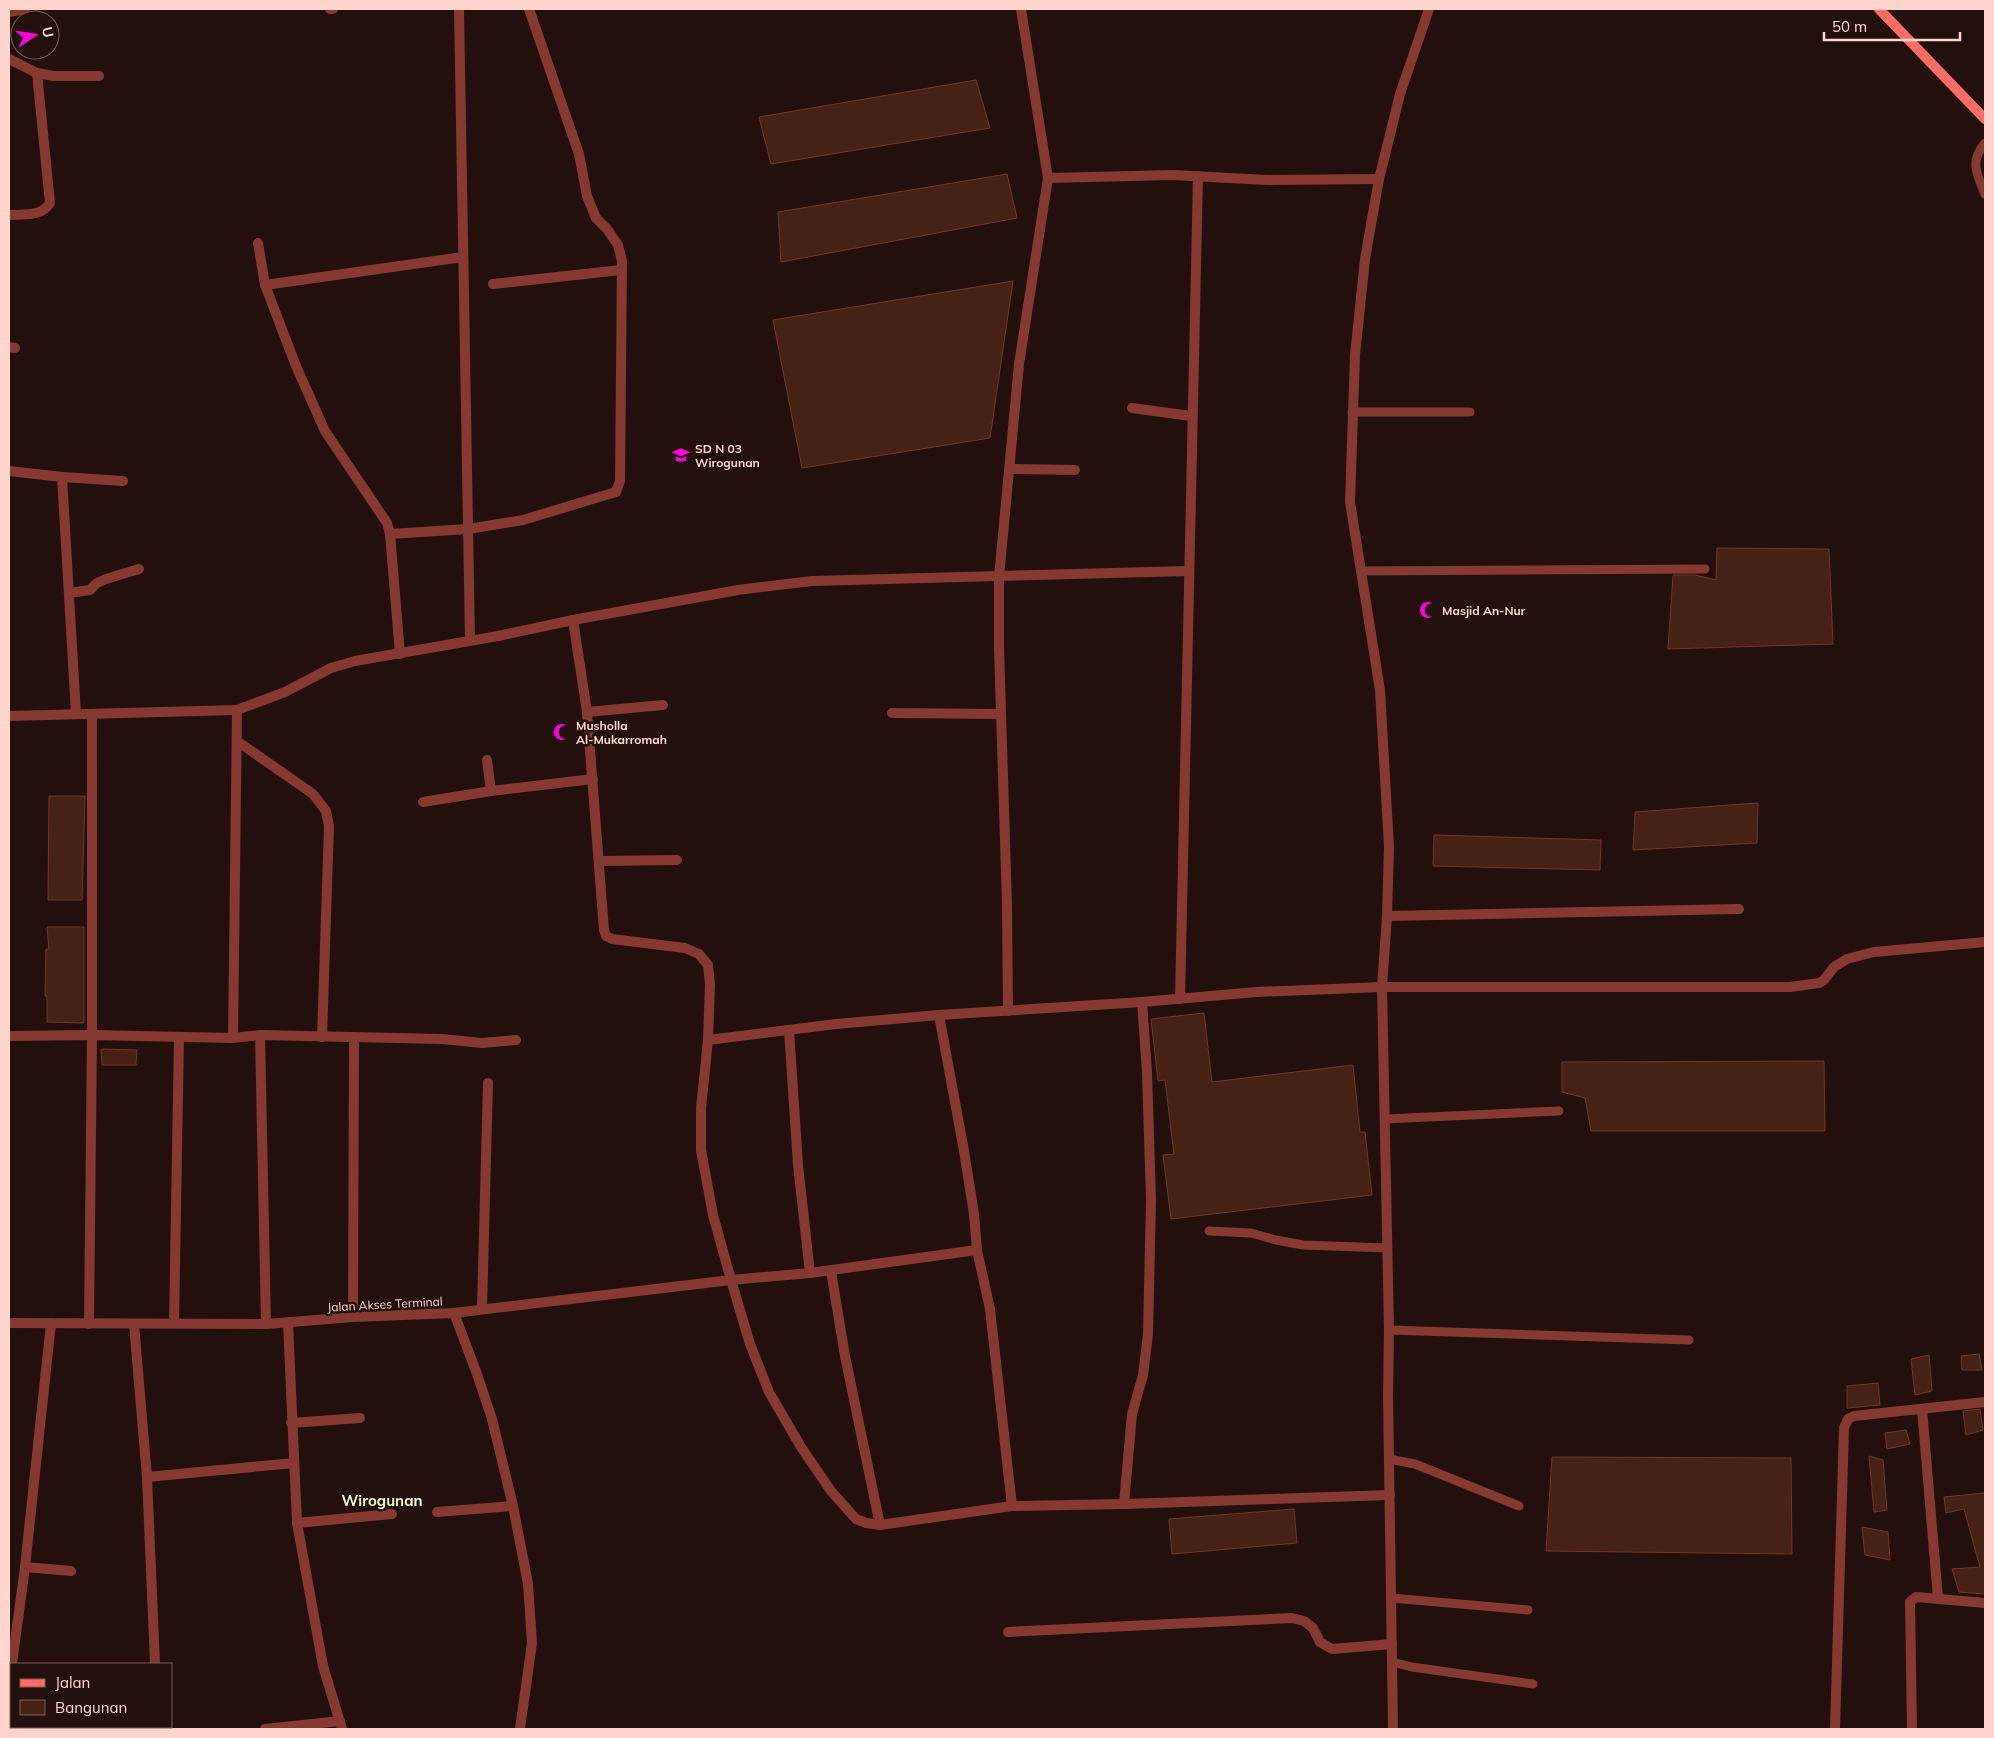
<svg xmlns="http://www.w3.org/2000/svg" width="1994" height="1738" font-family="Mulish,sans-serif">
<rect width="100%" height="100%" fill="#23100c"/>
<!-- building -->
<g fill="#462116" stroke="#743727">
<path d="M 976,80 L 990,128 L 771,164 L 759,117 Z"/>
<path d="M 1007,174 L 1017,218 L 781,262 L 778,212 Z"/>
<path d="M 1013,281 L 990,438 L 802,468 L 773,320 Z"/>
<path d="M 1717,548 L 1829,549 L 1833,644 L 1668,649 L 1673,575 L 1695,575 L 1716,580 Z"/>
<path d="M 49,796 L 85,796 L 82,900 L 48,900 Z"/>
<path d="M 1758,803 L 1757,843 L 1633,850 L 1635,812 Z"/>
<path d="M 1434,835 L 1601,840 L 1600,870 L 1433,866 Z"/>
<path d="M 47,927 L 84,927 L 84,1023 L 47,1022 L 47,996 L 45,996 L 46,949 L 49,949 Z"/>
<path d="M 1204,1013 L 1212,1082 L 1353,1065 L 1360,1132 L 1365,1132 L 1372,1195 L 1171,1219 L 1163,1155 L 1174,1154 L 1165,1080 L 1158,1081 L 1151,1019 Z"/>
<path d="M 101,1049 L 137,1050 L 136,1065 L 102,1065 Z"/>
<path d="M 1824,1061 L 1825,1131 L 1591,1131 L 1585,1098 L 1562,1092 L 1562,1062 Z"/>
<path d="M 1979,1354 L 1982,1370 L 1962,1370 L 1961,1356 Z"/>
<path d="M 1929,1355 L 1932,1391 L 1915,1395 L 1911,1359 Z"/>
<path d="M 1878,1383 L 1880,1405 L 1847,1408 L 1847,1386 Z"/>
<path d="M 1980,1409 L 1983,1430 L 1966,1435 L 1963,1411 Z"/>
<path d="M 1906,1430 L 1910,1444 L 1887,1449 L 1885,1433 Z"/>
<path d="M 1869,1456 L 1883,1460 L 1887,1510 L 1874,1512 Z"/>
<path d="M 1552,1457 L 1791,1458 L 1792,1554 L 1546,1551 Z"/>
<path d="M 1985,1493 L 1985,1594 L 1959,1592 L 1952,1569 L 1980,1567 L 1964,1509 L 1946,1513 L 1944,1497 Z"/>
<path d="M 1294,1509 L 1297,1543 L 1172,1554 L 1169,1519 Z"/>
<path d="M 1862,1527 L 1888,1532 L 1890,1560 L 1865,1555 Z"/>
</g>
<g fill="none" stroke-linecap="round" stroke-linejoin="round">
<!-- service -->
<g stroke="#863833" stroke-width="9">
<path d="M 1985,143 C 1969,162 1977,174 1985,194"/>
<path d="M 1352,412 L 1470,412"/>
<path d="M 1361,571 L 1705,569"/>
<path d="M 1385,1119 L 1559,1111"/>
<path d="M 1209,1231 L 1251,1233 L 1276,1240 L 1303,1245 L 1387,1248"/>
<path d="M 1389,1330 L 1689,1340"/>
<path d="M 1389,1459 L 1415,1464 L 1519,1506"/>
<path d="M 1391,1598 L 1528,1610"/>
<path d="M 1392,1662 L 1412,1667 L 1533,1684"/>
</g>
<!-- minor -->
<g stroke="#863833" stroke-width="10">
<path d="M 330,9 L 333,9"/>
<path d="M 459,9 L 470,640"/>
<path d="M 1021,9 L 1048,178 L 1173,175 L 1267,180 L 1379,179"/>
<path d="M 9,12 L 25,9"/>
<path d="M 9,59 L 37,73 L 54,76 L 99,76"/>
<path d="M 9,215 C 25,214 41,217 50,203 L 37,73"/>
<path d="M 258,243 L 265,285 L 296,366 L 325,431 L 387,523 L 390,534 L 400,654"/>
<path d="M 493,284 L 621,270"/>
<path d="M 265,285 L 463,257"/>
<path d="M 9,347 L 15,348"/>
<path d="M 1132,408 L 1191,416"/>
<path d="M 1010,469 L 1075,470"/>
<path d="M 9,471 L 62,477 L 123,481"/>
<path d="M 62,477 L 76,714"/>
<path d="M 390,534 L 468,529 L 523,520 L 616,492 L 620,481 L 622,261 L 618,245 L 607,229 L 596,218 L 587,196 L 579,154 L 529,9"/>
<path d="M 69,593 L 90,590 L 97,583 L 106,579 L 139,569"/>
<path d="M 573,620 L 587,712 L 604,930 L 606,936 L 612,939 L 685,948 L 699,954 L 708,965 L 710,984 L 708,1040"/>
<path d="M 587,712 L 663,705"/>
<path d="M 892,713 L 1001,714"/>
<path d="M 9,716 L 237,710 L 285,692 L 331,668 L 355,661 L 498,636 L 573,620 L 738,590 L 812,581 L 1189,571"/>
<path d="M 237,741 L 313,794 L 326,811 L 329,826 L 322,1037"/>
<path d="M 487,760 L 491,791 L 593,779"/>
<path d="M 423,802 L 491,791"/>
<path d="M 599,861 L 677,860"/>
<path d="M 1387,916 L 1739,909"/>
<path d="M 1180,999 C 1188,725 1190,450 1198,176"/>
<path d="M 1008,1011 L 1007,905 L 999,648 L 999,577 L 1019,364 L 1048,178"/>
<path d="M 939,1015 L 964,1151 L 974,1214 L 977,1250 L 990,1309 L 1012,1506"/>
<path d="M 789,1030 L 798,1165 L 810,1273 L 977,1250"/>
<path d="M 260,1035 L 266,1324"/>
<path d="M 9,1036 L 92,1035 L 233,1038 L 260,1035 L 442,1039 L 482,1043 L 516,1040"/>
<path d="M 233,1038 L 237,710"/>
<path d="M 831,1271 L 845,1356 L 880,1525"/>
<path d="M 810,1273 L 731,1280 L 750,1344 L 769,1392 L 801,1447 L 831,1491 L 856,1519 L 866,1523 L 880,1525 L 1012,1506 L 1124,1504 L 1132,1414 L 1143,1375 L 1148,1334 L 1151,1200 L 1147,1072 L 1142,1002"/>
<path d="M 482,1308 L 488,1083"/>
<path d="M 454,1313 L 731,1280 L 713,1215 L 701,1150 L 701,1108 L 708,1040 L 836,1024 L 939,1015 L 1142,1002 L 1256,992 L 1382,987 L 1790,987 L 1819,983 L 1824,980 L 1834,967 L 1847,959 L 1874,952 L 1985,942"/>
<path d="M 353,1317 L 354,1038"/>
<path d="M 174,1323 L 179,1037"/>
<path d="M 288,1323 L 297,1523 L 323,1666 L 342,1729"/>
<path d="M 89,1324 L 92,1035 L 92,714"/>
<path d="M 134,1324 L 147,1477 L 155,1664"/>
<path d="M 1922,1409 L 1938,1598"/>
<path d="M 291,1423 L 360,1418"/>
<path d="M 147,1477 L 294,1463"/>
<path d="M 1124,1504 L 1390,1495"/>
<path d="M 437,1512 L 513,1506"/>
<path d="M 297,1523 L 392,1514"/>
<path d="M 25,1567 L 71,1571"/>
<path d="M 1008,1632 L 1292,1618 L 1304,1621 L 1313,1628 L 1320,1642 L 1332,1649 L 1392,1644"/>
<path d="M 12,1664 L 25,1567 L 51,1323"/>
<path d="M 9,1697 L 11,1670"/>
<path d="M 157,1727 L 157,1729"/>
<path d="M 265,1729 L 340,1721"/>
<path d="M 1835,1729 L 1844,1428 L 1848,1419 L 1854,1416 L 1985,1402"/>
<path d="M 1912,1729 L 1910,1602 L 1916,1597 L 1985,1603"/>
</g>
<!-- tertiary -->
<g stroke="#863833" stroke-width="10">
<path d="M 9,1323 L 266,1324 L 353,1317 L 454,1313 L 477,1374 L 492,1419 L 513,1506 L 528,1584 L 532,1643 L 520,1729"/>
<path d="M 1393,1729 L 1388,1396 L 1389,1330 L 1382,987 L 1387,916 L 1389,847 L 1380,690 L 1350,502 L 1355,355 L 1365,259 L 1379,179 L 1400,94 L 1429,9"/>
</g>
<!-- secondary -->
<path stroke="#ff6c65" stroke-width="10" d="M 1879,9 L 1985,119"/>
</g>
<!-- icons -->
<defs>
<g id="school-bare" transform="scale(1.35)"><path d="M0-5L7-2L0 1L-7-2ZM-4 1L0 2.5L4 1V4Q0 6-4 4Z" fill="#f900dc" stroke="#23100c" stroke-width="2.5" paint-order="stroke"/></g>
<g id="mosque-bare" transform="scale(1.35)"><path d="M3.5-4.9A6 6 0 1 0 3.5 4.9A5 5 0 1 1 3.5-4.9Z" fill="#f900dc" stroke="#23100c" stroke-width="2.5" paint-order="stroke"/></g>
</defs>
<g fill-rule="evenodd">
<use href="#school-bare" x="681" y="455"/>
<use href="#mosque-bare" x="1428" y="610"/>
<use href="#mosque-bare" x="562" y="732"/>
</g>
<g text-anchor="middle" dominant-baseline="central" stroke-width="5" stroke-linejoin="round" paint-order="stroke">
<!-- poi labels -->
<g font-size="12" font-weight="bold" fill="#ffd5ce" stroke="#23100c" text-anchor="start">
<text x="695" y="448">SD N 03<tspan x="695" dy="14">Wirogunan</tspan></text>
<text x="1442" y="610">Masjid An-Nur</text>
<text x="576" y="725">Musholla<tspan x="576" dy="14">Al-Mukarromah</tspan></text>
</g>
<!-- street labels -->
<g font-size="12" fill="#ffd5ce" stroke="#23100c">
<text transform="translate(385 1304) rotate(-3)">Jalan Akses Terminal</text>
</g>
<!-- quarter labels -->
<g font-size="15" font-weight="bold" fill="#edffd0" stroke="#23100c">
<text x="382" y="1500">Wirogunan</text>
</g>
</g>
<!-- border -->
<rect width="1994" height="1738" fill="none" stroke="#ffd5ce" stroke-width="20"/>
<!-- legend -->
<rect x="10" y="1663" width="162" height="65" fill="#23100c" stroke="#7b5f5a"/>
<rect x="20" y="1679" width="25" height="8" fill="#ff6c65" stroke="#7b5f5a"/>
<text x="55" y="1688" font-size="15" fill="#ffd5ce">Jalan</text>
<rect x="20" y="1700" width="25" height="15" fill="#462116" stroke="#7b5f5a"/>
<text x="55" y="1713" font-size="15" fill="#ffd5ce">Bangunan</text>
<!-- north arrow -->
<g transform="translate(35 35) rotate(77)"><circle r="24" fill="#23100c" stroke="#7b5f5a"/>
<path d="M0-4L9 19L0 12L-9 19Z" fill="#f900dc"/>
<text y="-8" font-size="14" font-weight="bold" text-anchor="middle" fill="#ffd5ce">U</text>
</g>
<!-- scale -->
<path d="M1824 32v8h136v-8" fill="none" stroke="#ffd5ce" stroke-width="2.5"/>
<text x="1832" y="32" font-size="15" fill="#ffd5ce" stroke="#23100c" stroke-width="4" paint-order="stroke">50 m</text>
</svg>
